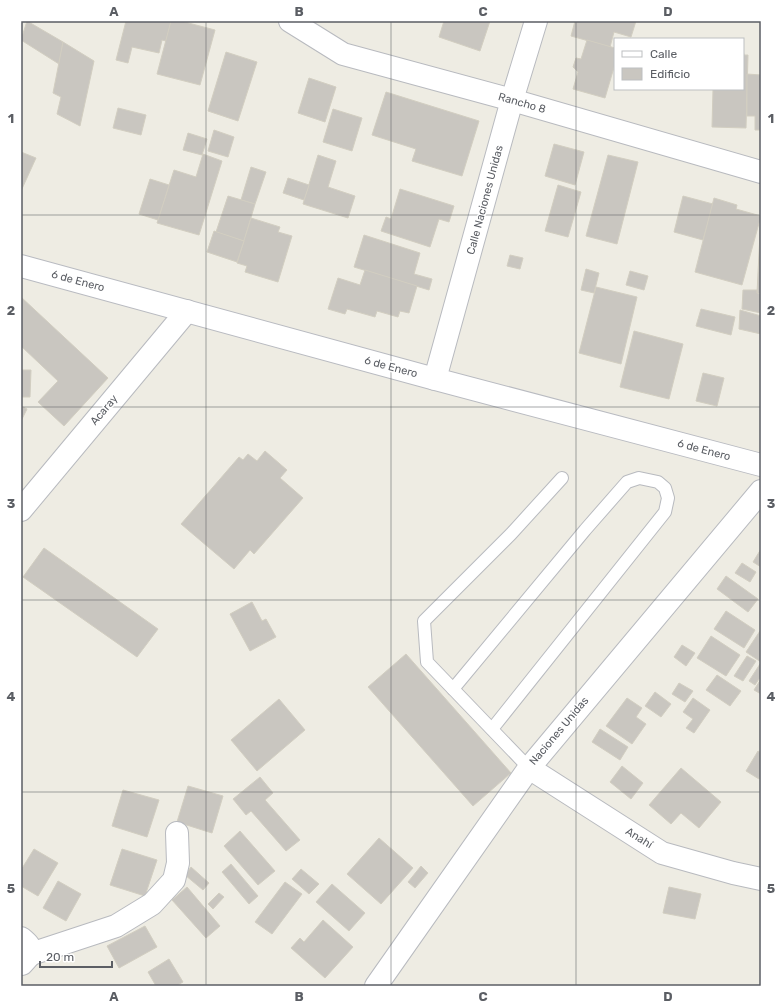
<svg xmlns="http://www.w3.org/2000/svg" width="782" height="1007" font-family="Rubik,sans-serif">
<rect width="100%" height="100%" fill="#eeece3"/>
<!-- building -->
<g fill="#c9c6c0" stroke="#d2cec1">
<path d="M 27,21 L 63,42 L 59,64 L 21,40 Z"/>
<path d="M 126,21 L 171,21 L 166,41 L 162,40 L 159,53 L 132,47 L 128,63 L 116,60 Z"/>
<path d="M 171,21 L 181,21 L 215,30 L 200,85 L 157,74 Z"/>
<path d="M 444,21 L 490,21 L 480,51 L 439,37 Z"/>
<path d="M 575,21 L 636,21 L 631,37 L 614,32 L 610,47 L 571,36 Z"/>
<path d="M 587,40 L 615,48 L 615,64 L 605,98 L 573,89 L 578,72 L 573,67 L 576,58 L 581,59 Z"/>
<path d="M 63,42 L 94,61 L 80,126 L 57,114 L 61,97 L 53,93 Z"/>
<path d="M 743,50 L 744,55 L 748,55 L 746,128 L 712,127 L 713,89 L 743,89 Z"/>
<path d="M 226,52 L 257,62 L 238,121 L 208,111 Z"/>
<path d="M 747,74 L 761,75 L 761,130 L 755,130 L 755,116 L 747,116 Z"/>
<path d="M 309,78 L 336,87 L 325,122 L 298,113 Z"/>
<path d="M 386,92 L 479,121 L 462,176 L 412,161 L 416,149 L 372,135 Z"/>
<path d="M 118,108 L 146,115 L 141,135 L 113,128 Z"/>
<path d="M 333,109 L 362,118 L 352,151 L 323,142 Z"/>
<path d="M 214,130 L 234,137 L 228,157 L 208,151 Z"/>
<path d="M 188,133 L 207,139 L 202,155 L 183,150 Z"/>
<path d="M 554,144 L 584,152 L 575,185 L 545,176 Z"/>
<path d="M 21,152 L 36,158 L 21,191 Z"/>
<path d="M 203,154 L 222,161 L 199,235 L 157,223 L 174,170 L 196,177 Z"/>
<path d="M 318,155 L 336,161 L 328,187 L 355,196 L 348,218 L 303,204 Z"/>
<path d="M 608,155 L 638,162 L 617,244 L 586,236 Z"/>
<path d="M 251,167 L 266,172 L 255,204 L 241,200 Z"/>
<path d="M 288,178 L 309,185 L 304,200 L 283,193 Z"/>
<path d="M 150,179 L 169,185 L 158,220 L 139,214 Z"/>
<path d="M 558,185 L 581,192 L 568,237 L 545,231 Z"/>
<path d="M 400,189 L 454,206 L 449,222 L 439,219 L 430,247 L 381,231 L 386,217 L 391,219 Z"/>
<path d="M 228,196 L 255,204 L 244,241 L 216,232 Z"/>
<path d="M 683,196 L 713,204 L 703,240 L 674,232 Z"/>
<path d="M 714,198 L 737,205 L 736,209 L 761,216 L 742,285 L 695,272 Z"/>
<path d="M 761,213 L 761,294 L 757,293 Z"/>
<path d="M 251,218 L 280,227 L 278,232 L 292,236 L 278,282 L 245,272 L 247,266 L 237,263 Z"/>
<path d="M 214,231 L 244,241 L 237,262 L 207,252 Z"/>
<path d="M 364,235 L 420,253 L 414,274 L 432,279 L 429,290 L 354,267 Z"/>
<path d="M 510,255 L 523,258 L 520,269 L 507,266 Z"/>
<path d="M 586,269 L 599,273 L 594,293 L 581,290 Z"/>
<path d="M 365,270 L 417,286 L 409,313 L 400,311 L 398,317 L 377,311 L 375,317 L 347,309 L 345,314 L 328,309 L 338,278 L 360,285 Z"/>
<path d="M 630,271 L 648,276 L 644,290 L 626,285 Z"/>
<path d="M 596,287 L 637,297 L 621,364 L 579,353 Z"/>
<path d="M 743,290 L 757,290 L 757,293 L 761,294 L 761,313 L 742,309 Z"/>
<path d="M 21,297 L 108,378 L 64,426 L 38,402 L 58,381 L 21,346 Z"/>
<path d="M 701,309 L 735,317 L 731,335 L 696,326 Z"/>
<path d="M 740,310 L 761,316 L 761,334 L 739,329 Z"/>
<path d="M 634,331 L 683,344 L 669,399 L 620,387 Z"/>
<path d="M 21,370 L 31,370 L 30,397 L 21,397 Z"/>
<path d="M 703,373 L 724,378 L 717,406 L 696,401 Z"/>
<path d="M 21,406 L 27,409 L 21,421 Z"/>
<path d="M 265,451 L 287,470 L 280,478 L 303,498 L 254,554 L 250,550 L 234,569 L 181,524 L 239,457 L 243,460 L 248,454 L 257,461 Z"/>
<path d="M 44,548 L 158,629 L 137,657 L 23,577 Z"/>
<path d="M 761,549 L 761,567 L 753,562 Z"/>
<path d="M 742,563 L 756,572 L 750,582 L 735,573 Z"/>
<path d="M 726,576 L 758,599 L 748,612 L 717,589 Z"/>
<path d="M 252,602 L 262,621 L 266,619 L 276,637 L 250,651 L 230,614 Z"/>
<path d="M 726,611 L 755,630 L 744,648 L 714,629 Z"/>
<path d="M 760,631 L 761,632 L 761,662 L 746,652 Z"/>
<path d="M 711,636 L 740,655 L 726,676 L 697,658 Z"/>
<path d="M 682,645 L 695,653 L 686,666 L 674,657 Z"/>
<path d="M 406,654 L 511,773 L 473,806 L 368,687 Z"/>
<path d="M 747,656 L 756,661 L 743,681 L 734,676 Z"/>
<path d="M 760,664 L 761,676 L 755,685 L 749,681 Z"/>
<path d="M 717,675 L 741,691 L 730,706 L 706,690 Z"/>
<path d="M 761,679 L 761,694 L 754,690 Z"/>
<path d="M 679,683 L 693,691 L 685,702 L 672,694 Z"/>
<path d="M 655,692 L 671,704 L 661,717 L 645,706 Z"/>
<path d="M 627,698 L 642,708 L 636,717 L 646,724 L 632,744 L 606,726 Z"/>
<path d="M 693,698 L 710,710 L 694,733 L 686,728 L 693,719 L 683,712 Z"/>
<path d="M 279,699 L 305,730 L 257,771 L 231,740 Z"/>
<path d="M 600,729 L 628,747 L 620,760 L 592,742 Z"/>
<path d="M 758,751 L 761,753 L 761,775 L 759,779 L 746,771 Z"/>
<path d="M 622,766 L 643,783 L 631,799 L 610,782 Z"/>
<path d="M 681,768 L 721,802 L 699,828 L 681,813 L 671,824 L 649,805 Z"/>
<path d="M 260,777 L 273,793 L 265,800 L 300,840 L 286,851 L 251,811 L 246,815 L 233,799 Z"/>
<path d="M 188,786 L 223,796 L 212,833 L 177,822 Z"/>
<path d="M 123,790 L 159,800 L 147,837 L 112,826 Z"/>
<path d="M 240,831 L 275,871 L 258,885 L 224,846 Z"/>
<path d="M 379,838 L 413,868 L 381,904 L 347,874 Z"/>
<path d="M 34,849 L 58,863 L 38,896 L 21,886 L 21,870 Z"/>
<path d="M 122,849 L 157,860 L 145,896 L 110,885 Z"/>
<path d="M 231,864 L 258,896 L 249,904 L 222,872 Z"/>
<path d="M 421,866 L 428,873 L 415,888 L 408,882 Z"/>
<path d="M 191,867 L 209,883 L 203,890 L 185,875 Z"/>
<path d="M 301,869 L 319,884 L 309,894 L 292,879 Z"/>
<path d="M 58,881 L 81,894 L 66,921 L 43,908 Z"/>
<path d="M 285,882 L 302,894 L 272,934 L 255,922 Z"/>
<path d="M 332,884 L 365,913 L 349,931 L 316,902 Z"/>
<path d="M 187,887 L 220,926 L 206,938 L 172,900 Z"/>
<path d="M 669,887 L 701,894 L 695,919 L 663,913 Z"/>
<path d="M 219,893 L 224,897 L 213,909 L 208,904 Z"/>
<path d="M 323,920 L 353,947 L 325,978 L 291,948 L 300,938 L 304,942 Z"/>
<path d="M 145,926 L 157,947 L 119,968 L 107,946 Z"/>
<path d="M 169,959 L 183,982 L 176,986 L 156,986 L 148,972 Z"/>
</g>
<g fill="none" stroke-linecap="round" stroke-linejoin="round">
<!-- lane casing -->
<g stroke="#b8babf" stroke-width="14">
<g id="lane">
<path d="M 453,689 L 585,530 L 627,482 L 639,478 L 658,482 L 665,488 L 668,498 L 665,512 L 492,729"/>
<path d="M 529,768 L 427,662 L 424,621 L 511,534 L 562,478"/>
</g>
</g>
<!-- street casing -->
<g stroke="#b8babf" stroke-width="24">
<g id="street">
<path d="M 290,21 L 343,54 L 512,100 L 761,172"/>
<path d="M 435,379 L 512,100 L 536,21"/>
<path d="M 21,510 L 187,311"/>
<path d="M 529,768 L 662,853 L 733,873 L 761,879"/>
<path d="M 21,938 C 27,943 31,946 31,954 L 22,964"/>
<path d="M 31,954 L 116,926 L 152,904 L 174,880 L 178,863 L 177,833"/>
<path d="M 376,986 L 529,768 L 761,491"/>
</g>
</g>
<!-- secondary casing -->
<g stroke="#b9bbc1" stroke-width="24">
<path id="secondary" d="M 21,266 L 435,379 L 761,465"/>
</g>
<!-- lane -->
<use href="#lane" stroke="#fff" stroke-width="12"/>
<!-- street -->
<use href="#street" stroke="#fff" stroke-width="22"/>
<!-- secondary -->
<use href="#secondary" stroke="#fff" stroke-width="22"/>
</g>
<!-- grid -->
<path fill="none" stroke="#5b5e64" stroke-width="1" stroke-opacity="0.55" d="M 206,21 L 206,986M 391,21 L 391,986M 576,21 L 576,986M 21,215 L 761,215M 21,407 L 761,407M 21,600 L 761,600M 21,792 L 761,792"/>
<g text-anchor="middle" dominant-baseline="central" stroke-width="3" stroke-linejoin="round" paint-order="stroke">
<!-- street labels -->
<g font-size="11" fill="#5b5e64" stroke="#fff">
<text transform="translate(522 103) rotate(16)">Rancho 8</text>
<text transform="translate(485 200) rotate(-75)">Calle Naciones Unidas</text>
<text transform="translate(78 281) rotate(15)">6 de Enero</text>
<text transform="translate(391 367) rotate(15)">6 de Enero</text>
<text transform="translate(104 410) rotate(-50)">Acaray</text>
<text transform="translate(704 450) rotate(15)">6 de Enero</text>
<text transform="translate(559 731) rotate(-50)">Naciones Unidas</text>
<text transform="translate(639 838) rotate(32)">Anahí</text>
</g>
</g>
<!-- border -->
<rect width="782" height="1007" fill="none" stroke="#ffffff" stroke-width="44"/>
<!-- legend -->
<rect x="614" y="38" width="130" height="52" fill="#ffffff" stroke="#bdbfc1"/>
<rect x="622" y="51" width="20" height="6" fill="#ffffff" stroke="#bdbfc1"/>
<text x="650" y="58" font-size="12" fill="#5b5e64">Calle</text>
<rect x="622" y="68" width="20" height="12" fill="#c9c6c0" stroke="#bdbfc1"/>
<text x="650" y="78" font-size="12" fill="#5b5e64">Edificio</text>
<!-- scale -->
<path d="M40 961v6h72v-6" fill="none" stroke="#5b5e64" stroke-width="2"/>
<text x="46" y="961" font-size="12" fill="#5b5e64" stroke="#ffffff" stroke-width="3" paint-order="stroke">20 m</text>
<rect x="22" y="22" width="738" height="963" fill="none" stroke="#5b5e64" stroke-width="1.5"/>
<g font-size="13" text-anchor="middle" font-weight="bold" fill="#5b5e64">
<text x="114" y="16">A</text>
<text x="299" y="16">B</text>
<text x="483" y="16">C</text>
<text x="668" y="16">D</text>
<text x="11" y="123">1</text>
<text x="771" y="123">1</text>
<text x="11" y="315">2</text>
<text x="771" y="315">2</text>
<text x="11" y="508">3</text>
<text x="771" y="508">3</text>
<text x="11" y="701">4</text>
<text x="771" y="701">4</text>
<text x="11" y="893">5</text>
<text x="771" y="893">5</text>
<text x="114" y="1001">A</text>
<text x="299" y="1001">B</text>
<text x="483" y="1001">C</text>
<text x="668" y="1001">D</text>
</g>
</svg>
